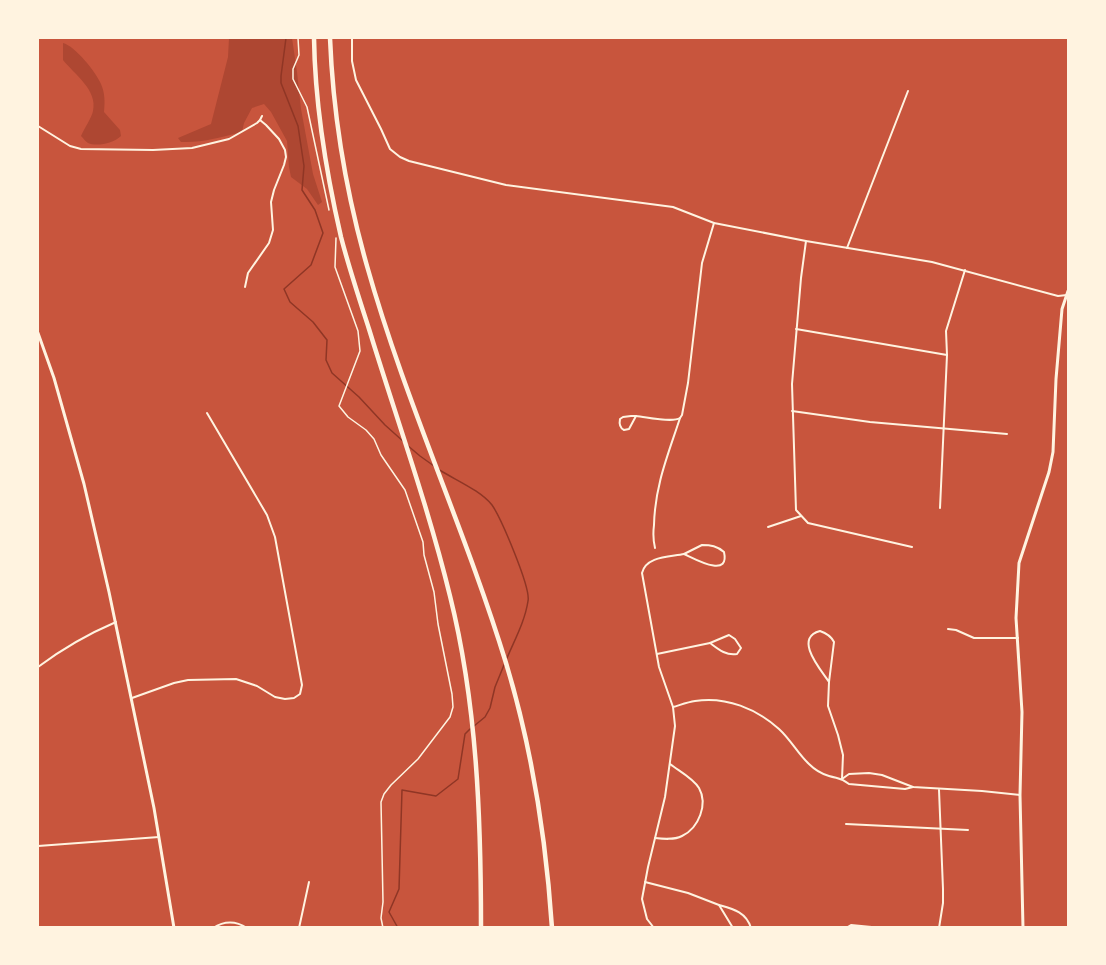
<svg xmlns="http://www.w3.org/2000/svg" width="1106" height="965" font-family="Signika,sans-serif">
<rect width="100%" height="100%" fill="#c8553d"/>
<!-- green -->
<g fill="#ae4732">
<path d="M 229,38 L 292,38 L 297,72 L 301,109 L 313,174 L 322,202 L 318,205 L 307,189 L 291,177 L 289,167 L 287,141 L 271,112 L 264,104 L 252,108 L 244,123 L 242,132 C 222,137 201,143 181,142 L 178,138 L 211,124 L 228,57 Z"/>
<path d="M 63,43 C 75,46 96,72 101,84 C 105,93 105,102 104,112 L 120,130 L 121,136 C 114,143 97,147 88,143 C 85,141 84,139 81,136 C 84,129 92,117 93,111 C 98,90 74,74 63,60 Z"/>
</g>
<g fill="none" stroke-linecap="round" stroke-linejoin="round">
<!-- stream -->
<g stroke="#8f3625" stroke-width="1.5">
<path d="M 286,38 L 281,76 L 281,83 L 298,126 L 304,166 L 302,190 L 315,210 L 323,233 L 311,265 L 284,289 L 290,302 L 313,322 L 327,340 L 326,360 L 332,373 L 359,397 L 385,425 L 404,442"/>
<path d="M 407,445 L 420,456 L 434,466"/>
<path d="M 438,469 C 455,480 480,490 492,505 C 501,518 531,588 528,601 C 525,621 515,639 507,658"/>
<path d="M 474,726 L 485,717 L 490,708 L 495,687 L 504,665"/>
<path d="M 398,928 L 389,912 L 399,889 L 402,790 L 436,796 L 458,779 L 465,734 L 470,729"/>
</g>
<!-- path -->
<g stroke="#fff3e0" stroke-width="1.5">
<path d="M 298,38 L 299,55 L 293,69 L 293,79 L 307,107 L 329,210"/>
<path d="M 336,238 L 335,267 L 358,331 L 360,351 L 339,406 L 348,417 L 366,430 L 374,439 L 381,455 L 405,490 L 423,542 L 424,555 L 434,592 L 438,624 L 452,694 L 453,707 L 450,717 L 418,759 L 391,785 L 384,794 L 381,802 L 383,902 L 381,918 L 383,928"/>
</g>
<!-- minor -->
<g stroke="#fff3e0" stroke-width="2">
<path d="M 352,38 L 352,61 L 356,80 L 381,129 L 390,149 L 400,157 L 409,161 L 506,185 L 673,207 L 714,223 L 806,241 L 932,262 L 1058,296 L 1067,295"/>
<path d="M 38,126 L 70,146 L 81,149 L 153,150 L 192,148 L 229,139 L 257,123 L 260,120 L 262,116"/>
<path d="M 806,241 L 801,278 L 792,384 L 796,510 L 808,523 L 912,547"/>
<path d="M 847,248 L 908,91"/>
<path d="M 245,287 L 248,273 L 269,243 L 273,230 L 271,202 L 274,190 L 284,165 L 286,157 L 285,150 L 279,139 L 266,125 L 260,120"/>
<path d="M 796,329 L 947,355"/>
<path d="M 792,411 L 870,422 L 1007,434"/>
<path d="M 631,416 L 636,416 L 629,429 L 624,430 C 620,428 619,424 620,419 L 623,417 Z"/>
<path d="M 636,416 C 647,417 672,423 680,418"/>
<path d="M 940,508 L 947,355 L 946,331 L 965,270"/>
<path d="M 768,527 L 801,516"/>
<path d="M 702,545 C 711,545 717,546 724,552 C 730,579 695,559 684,554 Z"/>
<path d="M 655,548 C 653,540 653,533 654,525 C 655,485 668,455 680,418 L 682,415 L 688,383 L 702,263 L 714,223"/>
<path d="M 948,629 L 956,630 L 974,638 L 1018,638"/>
<path d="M 820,631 C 826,633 831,636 834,642 L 829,682 C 821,670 793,638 820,631 Z"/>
<path d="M 729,635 L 735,639 L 741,648 L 737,654 C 726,656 718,649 710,643 Z"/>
<path d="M 657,654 L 710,643"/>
<path d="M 38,667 C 62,649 88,634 116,622"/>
<path d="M 829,682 L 828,706 L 838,735 L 843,755 L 842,779"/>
<path d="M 132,698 L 174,683 L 188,680 L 236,679 L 257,686 L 275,697 L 285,699 L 294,698 L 300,694 L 302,685 L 275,537 L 267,515 L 207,413"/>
<path d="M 673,707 C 680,705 688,702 695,701 C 726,696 757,709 779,729 C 791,740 798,754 809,764 C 814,769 822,774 829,776 C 839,779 840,777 849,784 L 905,789 L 913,787"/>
<path d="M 842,779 L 849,774 L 869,773 L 882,775 L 913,787 L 982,791 L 1020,795"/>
<path d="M 939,790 L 943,889 L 943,903 L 939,928"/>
<path d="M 846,824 L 968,830"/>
<path d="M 655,838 C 664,839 674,840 682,836 C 699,828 708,804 699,788 C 693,778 679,771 670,764"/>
<path d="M 38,846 L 159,837"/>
<path d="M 645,882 L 688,893 L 719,905"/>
<path d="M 213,928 C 224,921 236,921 247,928"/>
<path d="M 299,928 L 309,882"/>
<path d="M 654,928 L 647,919 L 642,899 L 648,867 L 665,797 L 675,726 L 673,707 L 659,667 L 642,573 C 646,556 670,557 684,554"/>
<path d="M 733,928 L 719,905 C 733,909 746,912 751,928"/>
<path d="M 846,928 L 851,925 L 882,928"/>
</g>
<!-- tertiary -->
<g stroke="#fff3e0" stroke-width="3">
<path d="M 38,333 L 54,378 L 84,484 L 109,592 L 154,808 L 174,928"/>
<path d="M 1023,928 L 1020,795 L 1022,712 L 1016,618 L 1019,563 L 1049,472 L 1053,452 L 1056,379 L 1062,309 L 1068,291"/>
</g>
<!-- motorway -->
<g stroke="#fff3e0" stroke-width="4.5">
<path d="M 314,38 C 315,104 326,172 341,237 C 349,268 359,298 369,329 C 396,417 428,506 450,596 C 477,704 481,817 481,928"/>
<path d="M 330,38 C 333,114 346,192 367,266 C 405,401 465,529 506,663 C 532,749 546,838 552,928"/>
</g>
</g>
<!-- border -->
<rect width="1106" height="965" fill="none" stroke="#fff3e0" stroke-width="78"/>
</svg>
